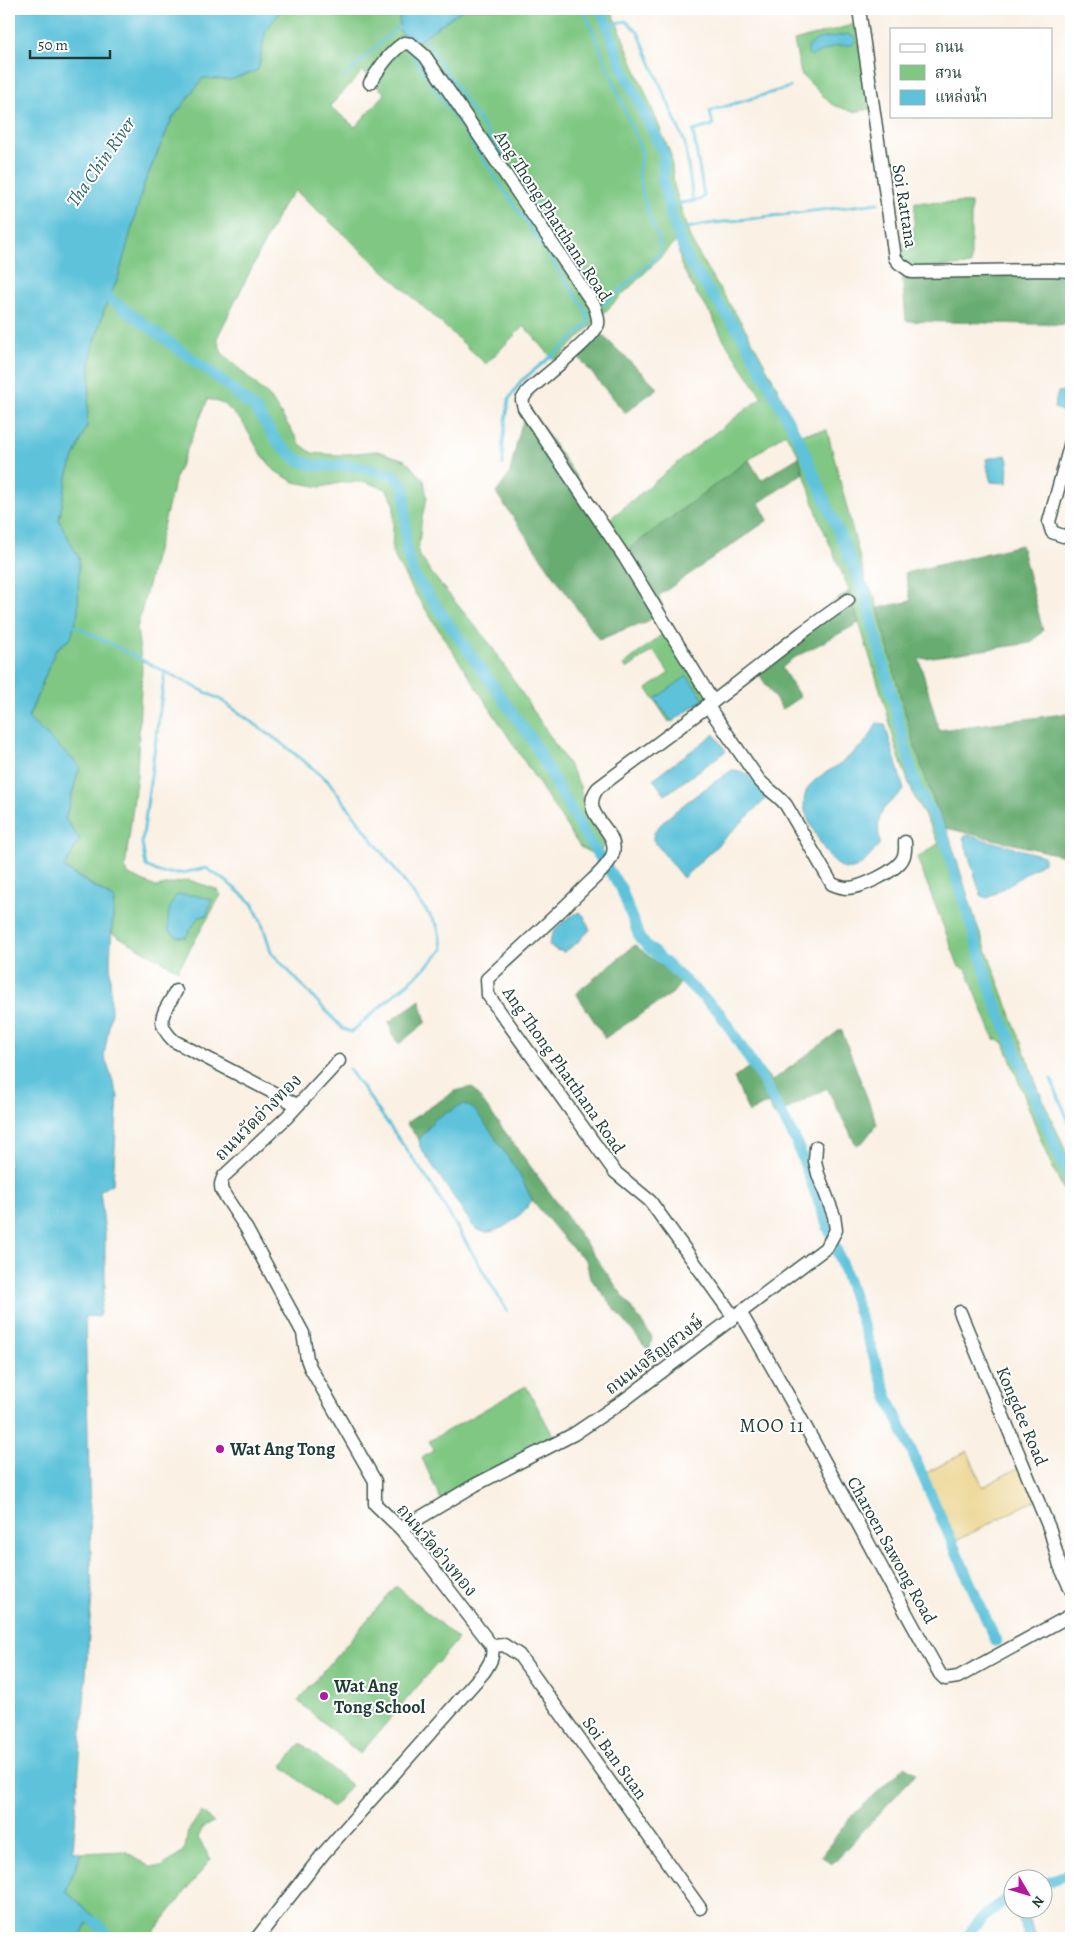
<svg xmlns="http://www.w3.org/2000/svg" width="1080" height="1947" font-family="Alegreya,'Noto Serif Thai',serif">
<rect width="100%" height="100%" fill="#fff"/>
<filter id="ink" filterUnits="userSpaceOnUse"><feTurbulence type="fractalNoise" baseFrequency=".02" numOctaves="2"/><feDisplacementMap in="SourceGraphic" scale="10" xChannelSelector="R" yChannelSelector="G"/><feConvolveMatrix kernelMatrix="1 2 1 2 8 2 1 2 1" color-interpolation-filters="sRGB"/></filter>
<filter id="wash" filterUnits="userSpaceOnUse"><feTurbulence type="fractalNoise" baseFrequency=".0096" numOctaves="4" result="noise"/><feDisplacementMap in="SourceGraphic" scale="20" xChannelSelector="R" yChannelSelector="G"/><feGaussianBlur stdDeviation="1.12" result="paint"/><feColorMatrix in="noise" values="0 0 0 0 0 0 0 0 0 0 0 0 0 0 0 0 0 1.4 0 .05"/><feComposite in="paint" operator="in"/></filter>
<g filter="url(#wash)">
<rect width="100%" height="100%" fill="#faf0e3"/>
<!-- green -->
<g fill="#7fc783" stroke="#4f825c" fill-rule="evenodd">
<path d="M 282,9 L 399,9 L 400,32 L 417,41 L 463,9 L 611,9 L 671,155 L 674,185 L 690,238 L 706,267 L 746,330 L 777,387 L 798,434 L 827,430 L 866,582 L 875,597 L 906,715 L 933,800 L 948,832 L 976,922 L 1038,1088 L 1071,1163 L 1071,1206 L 1046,1153 L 1004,1043 L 994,1039 L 966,969 L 959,967 L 917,858 L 939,843 L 914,796 L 898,755 L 886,709 L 848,587 L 819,519 L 797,452 L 785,433 L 626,551 L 606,522 L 698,446 L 762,397 L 722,337 L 712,316 L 696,293 L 681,265 L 677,241 L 555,361 L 524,326 L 486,364 L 296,191 L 284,203 L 217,338 L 222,353 L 271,398 L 300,444 L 312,453 L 336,455 L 377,451 L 405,460 L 424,480 L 427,498 L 422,517 L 418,553 L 433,575 L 490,644 L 570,767 L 580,786 L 583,802 L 605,843 L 598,857 L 580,847 L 409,584 L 392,552 L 394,503 L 386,489 L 366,482 L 344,482 L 321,487 L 294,482 L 275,471 L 259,451 L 243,423 L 224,404 L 208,399 L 176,476 L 137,628 L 142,666 L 137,775 L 125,868 L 129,875 L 156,887 L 189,880 L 216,889 L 221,895 L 178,970 L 112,933 L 114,898 L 64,868 L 80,839 L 65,819 L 80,766 L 28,719 L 56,649 L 71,638 L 79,558 L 59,520 L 68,473 L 87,425 L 91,355 L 104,310 L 118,278 L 144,184 L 172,119 L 203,78 L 230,80 L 258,70 L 265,32 ZM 363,71 L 385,94 L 355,127 L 330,106 Z"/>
<path d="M 855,24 L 871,109 L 853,112 L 831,104 L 801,74 L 794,41 Z"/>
<path d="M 915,202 L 971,203 L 971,265 L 910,268 L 902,262 L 899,243 L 913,244 Z"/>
<path d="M 665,632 L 708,698 L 669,722 L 647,689 L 669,673 L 657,655 L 652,651 L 627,669 L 623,665 Z"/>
<path d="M 526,1386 L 554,1437 L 441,1500 L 422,1458 L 434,1450 L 429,1441 Z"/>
<path d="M 396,1586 L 458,1639 L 360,1754 L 298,1701 Z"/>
<path d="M 301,1743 L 351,1785 L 332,1808 L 282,1766 Z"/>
<path d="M 202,1812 L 214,1823 L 203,1827 L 198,1838 L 211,1859 L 149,1938 L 80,1938 L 87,1923 L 66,1891 L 81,1853 L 125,1851 L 150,1867 L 161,1867 L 179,1855 L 185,1848 L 188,1831 Z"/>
</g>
<!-- forest -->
<g fill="#67ac71" stroke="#437452">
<path d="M 902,273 L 1071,276 L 1071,325 L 906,321 Z"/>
<path d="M 600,333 L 658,388 L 625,413 L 576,354 Z"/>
<path d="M 531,410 L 626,551 L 749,460 L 761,480 L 799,457 L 803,473 L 759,503 L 768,520 L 658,596 L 663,608 L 646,623 L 630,627 L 599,640 L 496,493 L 509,475 L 521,426 Z"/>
<path d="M 1021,545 L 1043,631 L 1031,643 L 919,659 L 939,730 L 1071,713 L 1071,852 L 1064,856 L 946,828 C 914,759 897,682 878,608 L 911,601 L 905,573 Z"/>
<path d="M 849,591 L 859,623 L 792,659 L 782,668 L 800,697 L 782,709 L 753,665 L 832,613 L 830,605 Z"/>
<path d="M 635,945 L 681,982 L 673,993 L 605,1038 L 576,993 Z"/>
<path d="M 420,1000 L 426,1022 L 399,1044 L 392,1035 L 389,1022 Z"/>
<path d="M 841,1029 L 877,1124 L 863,1142 L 856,1145 L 827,1088 L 775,1116 L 768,1103 L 749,1113 L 734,1078 L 756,1062 L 772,1081 Z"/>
<path d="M 472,1087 L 553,1197 L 652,1337 L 650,1349 L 646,1348 L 590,1278 L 586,1260 L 572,1248 L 532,1200 L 519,1174 L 474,1109 L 429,1126 L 419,1140 L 406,1123 L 455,1091 Z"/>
<path d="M 905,1766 L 916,1774 L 832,1864 L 821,1856 L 849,1819 Z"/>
</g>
<!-- sand -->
<path fill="#eeda9e" stroke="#868c69" d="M 967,1451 L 983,1487 L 1028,1462 L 1041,1497 L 950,1544 L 919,1477 Z"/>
<!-- water -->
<g fill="#5dc2da" stroke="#3e8087">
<path d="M 14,9 L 282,9 L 265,32 L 258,70 L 230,80 L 203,78 L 172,119 L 144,184 L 118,278 L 104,310 L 91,355 L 87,425 L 68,473 L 59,520 L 79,558 L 78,613 L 71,638 L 56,649 L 28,718 L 80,766 L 65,819 L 80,839 L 64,868 L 114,899 L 110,958 L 111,1015 L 104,1055 L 118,1096 L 113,1183 L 100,1191 L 105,1233 L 105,1286 L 99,1317 L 85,1316 L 92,1594 L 73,1851 L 81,1853 L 66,1891 L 106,1927 L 103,1933 L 87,1923 L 80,1938 L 9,1938 L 9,14 Z"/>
<path d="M 399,9 L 463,9 L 417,42 L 400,32 Z"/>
<path d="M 849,34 L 855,38 L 855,42 L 852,45 L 835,46 L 811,56 L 808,53 L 808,47 L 818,39 Z"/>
<path d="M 1063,391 L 1071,393 L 1070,414 L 1054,408 L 1058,392 Z"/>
<path d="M 1006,455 L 1008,461 L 1007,483 L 991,482 L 989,476 L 986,459 Z"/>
<path d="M 687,676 L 704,699 L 672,722 L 655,699 Z"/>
<path d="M 877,723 L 885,724 L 904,790 C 882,810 875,811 880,843 C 852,884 837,874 816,835 C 810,823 801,810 805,795 C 809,779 829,772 841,763 C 849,757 857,750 864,743 C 870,738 873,730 877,723 Z"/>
<path d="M 714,734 L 726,751 L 665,795 L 653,779 Z"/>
<path d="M 732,770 C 750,770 757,785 767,798 L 683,878 L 653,840 C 653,838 653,835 654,833 C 661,818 716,781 732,770 Z"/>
<path d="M 967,835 L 1044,856 L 1044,862 L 988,898 L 981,896 L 963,837 Z"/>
<path d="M 177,895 L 193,895 L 212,899 L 207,915 L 198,918 L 186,937 L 178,937 L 169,931 C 167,917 168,906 177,895 Z"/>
<path d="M 579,912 L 584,916 L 590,930 L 577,943 L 564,952 L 556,950 L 549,945 C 552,927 564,920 579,912 Z"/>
<path d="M 464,1104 L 474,1109 L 493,1135 L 519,1174 L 532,1200 C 524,1214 501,1234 483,1232 C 479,1231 477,1228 473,1226 L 420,1147 L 419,1140 L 435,1119 Z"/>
<path d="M 1025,1913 L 1037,1938 L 1026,1938 L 1016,1917 Z"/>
</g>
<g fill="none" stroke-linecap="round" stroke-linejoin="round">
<!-- stream -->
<g stroke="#5dc2da" stroke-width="3">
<path d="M 607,25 L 626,21 L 638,32 L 685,143 L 693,201"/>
<path d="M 421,34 L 602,305 L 611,299 L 661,252 L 659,240 L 646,207 L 638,172 L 642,153 L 584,9"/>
<path d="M 410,52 L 587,312 L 588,323 L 571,340 L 521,381 L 509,399 L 503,442 L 503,465"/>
<path d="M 345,76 L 396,28 L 402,27"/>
<path d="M 668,205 L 700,200 L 704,196 L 693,131 L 713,125 L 710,111 L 790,87"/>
<path d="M 677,230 L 707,224 L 878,203"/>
<path d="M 71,624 L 221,700 L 284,745 L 328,781 L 437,925 L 443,949 L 424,969 L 351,1032 L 343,1029 L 271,952 L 262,923 L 252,903 L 226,881 L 206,868 L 182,873 L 161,873 L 146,866 L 142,843 L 165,671"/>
<path d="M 349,1069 L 433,1187 L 507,1311"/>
<path d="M 1051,1079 L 1071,1127"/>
</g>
<!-- canal -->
<g stroke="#5dc2da" stroke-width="11">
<path d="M 601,9 L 622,67 L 664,154 L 663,180 L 670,213 L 689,263 L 743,337 L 801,444 L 864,591 L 916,786 L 943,835 L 994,1000 L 1071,1183"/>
<path d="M 98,290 L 225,383 L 256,410 L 278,443 L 298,460 L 315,466 L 349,465 L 394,475 L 405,488 L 406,550 L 414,575 L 532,740 L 586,837 L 621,888 L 640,939 L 719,1012 L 761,1077 L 796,1141 L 848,1281 L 888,1398 L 996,1641"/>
<path d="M 1042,1884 L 1071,1873"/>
<path d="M 94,1922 L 112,1938"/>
<path d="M 965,1938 C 978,1921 993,1907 1012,1897"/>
</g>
</g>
</g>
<g filter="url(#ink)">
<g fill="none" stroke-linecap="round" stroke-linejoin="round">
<!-- minor casing -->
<g stroke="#40584e" stroke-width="15">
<g id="minor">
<path d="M 859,9 L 895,258 L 899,263 L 912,272 L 1049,270 L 1071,271"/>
<path d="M 370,83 C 380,67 389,53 404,43 L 411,44 L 425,56 L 594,305 C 596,311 599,318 598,324 C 595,338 540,379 527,392 L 522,400 L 524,408 L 625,558 L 713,702"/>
<path d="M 1071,442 L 1049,522 L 1052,532 L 1063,536 L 1071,534"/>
<path d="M 707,705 L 759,780 C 767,789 778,795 786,805 L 832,884 C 837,886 842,888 847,888 C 861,888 897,871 903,858 C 906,853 905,848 905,842"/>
<path d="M 176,991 C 164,1013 153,1021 174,1041 L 297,1105"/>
<path d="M 740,1312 C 811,1430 872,1554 940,1674 L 945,1679 L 958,1677 L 1071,1615"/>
<path d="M 960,1312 L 1050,1530 L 1060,1566 L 1071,1590"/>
<path d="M 733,1316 L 650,1201 L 615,1172 L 488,995 L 487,979 C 519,949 553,919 584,888 C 593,879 607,868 612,856 C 623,830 576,816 598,788 L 713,702 L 803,632 L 848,600"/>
<path d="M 401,1529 L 475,1485 L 574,1434 L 623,1401 L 827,1247 L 836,1230 L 834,1216 L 818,1174 L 815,1161 L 816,1147"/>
<path d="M 492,1646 L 504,1645 L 519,1655 L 700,1908"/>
<path d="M 257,1938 L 323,1854 L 484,1672 C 490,1663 494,1657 492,1646 L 413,1543 L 401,1529 L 375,1504 L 375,1481 L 310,1367 L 307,1359 L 303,1333 L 246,1228 L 222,1191 C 220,1185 221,1182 224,1176 L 287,1117 L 339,1061"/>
</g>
</g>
<!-- minor -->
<use href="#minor" stroke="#fff" stroke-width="12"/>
</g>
</g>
<!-- markers -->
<g fill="#b5179e" stroke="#fff" stroke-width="2">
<circle cx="220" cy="1449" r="5"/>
<circle cx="324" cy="1696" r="5"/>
</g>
<g text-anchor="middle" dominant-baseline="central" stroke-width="4" stroke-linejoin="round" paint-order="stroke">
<!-- street labels -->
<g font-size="18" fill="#1f3d34" stroke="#fff">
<text transform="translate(905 206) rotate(81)">Soi Rattana</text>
<text transform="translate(553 216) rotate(57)">Ang Thong Phatthana Road</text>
<text transform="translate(564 1070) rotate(55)">Ang Thong Phatthana Road</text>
<text transform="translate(258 1117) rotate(-45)">ถนนวัดอ่างทอง</text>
<text transform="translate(654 1355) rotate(-37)">ถนนเจริญสวงษ์</text>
<text transform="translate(1022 1416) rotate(67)">Kongdee Road</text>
<text transform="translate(437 1550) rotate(50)">ถนนวัดอ่างทอง</text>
<text transform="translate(892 1550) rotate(61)">Charoen Sawong Road</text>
<text transform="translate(615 1758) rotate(54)">Soi Ban Suan</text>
</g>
<!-- poi labels -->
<g font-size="18" font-weight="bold" fill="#1f3d34" stroke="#fff" text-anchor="start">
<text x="230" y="1449">Wat Ang Tong</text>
<text x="334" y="1686">Wat Ang<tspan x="334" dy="21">Tong School</tspan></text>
</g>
<!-- water labels -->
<g font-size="19" font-style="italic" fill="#326566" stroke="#fff">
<text transform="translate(101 162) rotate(-55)">Tha Chin River</text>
</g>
<!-- neighbourhood labels -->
<g font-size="19" letter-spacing="1" fill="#1f3d34" stroke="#fff">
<text x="772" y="1426">MOO 11</text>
</g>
</g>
<!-- margin -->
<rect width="1080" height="1947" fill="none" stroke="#fff" stroke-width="30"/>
<!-- legend -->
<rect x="890" y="28" width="162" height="90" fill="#ffffff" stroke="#a5b1ae"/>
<rect x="900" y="44" width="25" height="8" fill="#ffffff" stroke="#a5b1ae"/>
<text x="935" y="52" font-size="15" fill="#1f3d34">ถนน</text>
<rect x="900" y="65" width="25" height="15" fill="#7fc783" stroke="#a5b1ae"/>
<text x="935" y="78" font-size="15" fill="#1f3d34">สวน</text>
<rect x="900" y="90" width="25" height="15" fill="#5dc2da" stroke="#a5b1ae"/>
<text x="935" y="102" font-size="15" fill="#1f3d34">แหล่งน้ำ</text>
<!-- north arrow -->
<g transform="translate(1028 1894) rotate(128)"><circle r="24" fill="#ffffff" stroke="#a5b1ae"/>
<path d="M0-4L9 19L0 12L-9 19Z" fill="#b5179e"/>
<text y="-8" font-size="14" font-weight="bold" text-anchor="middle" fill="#1f3d34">N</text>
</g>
<!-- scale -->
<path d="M30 50v8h80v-8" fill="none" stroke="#1f3d34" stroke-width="2.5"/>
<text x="38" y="50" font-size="15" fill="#1f3d34" stroke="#ffffff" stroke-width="4" paint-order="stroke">50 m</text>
</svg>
